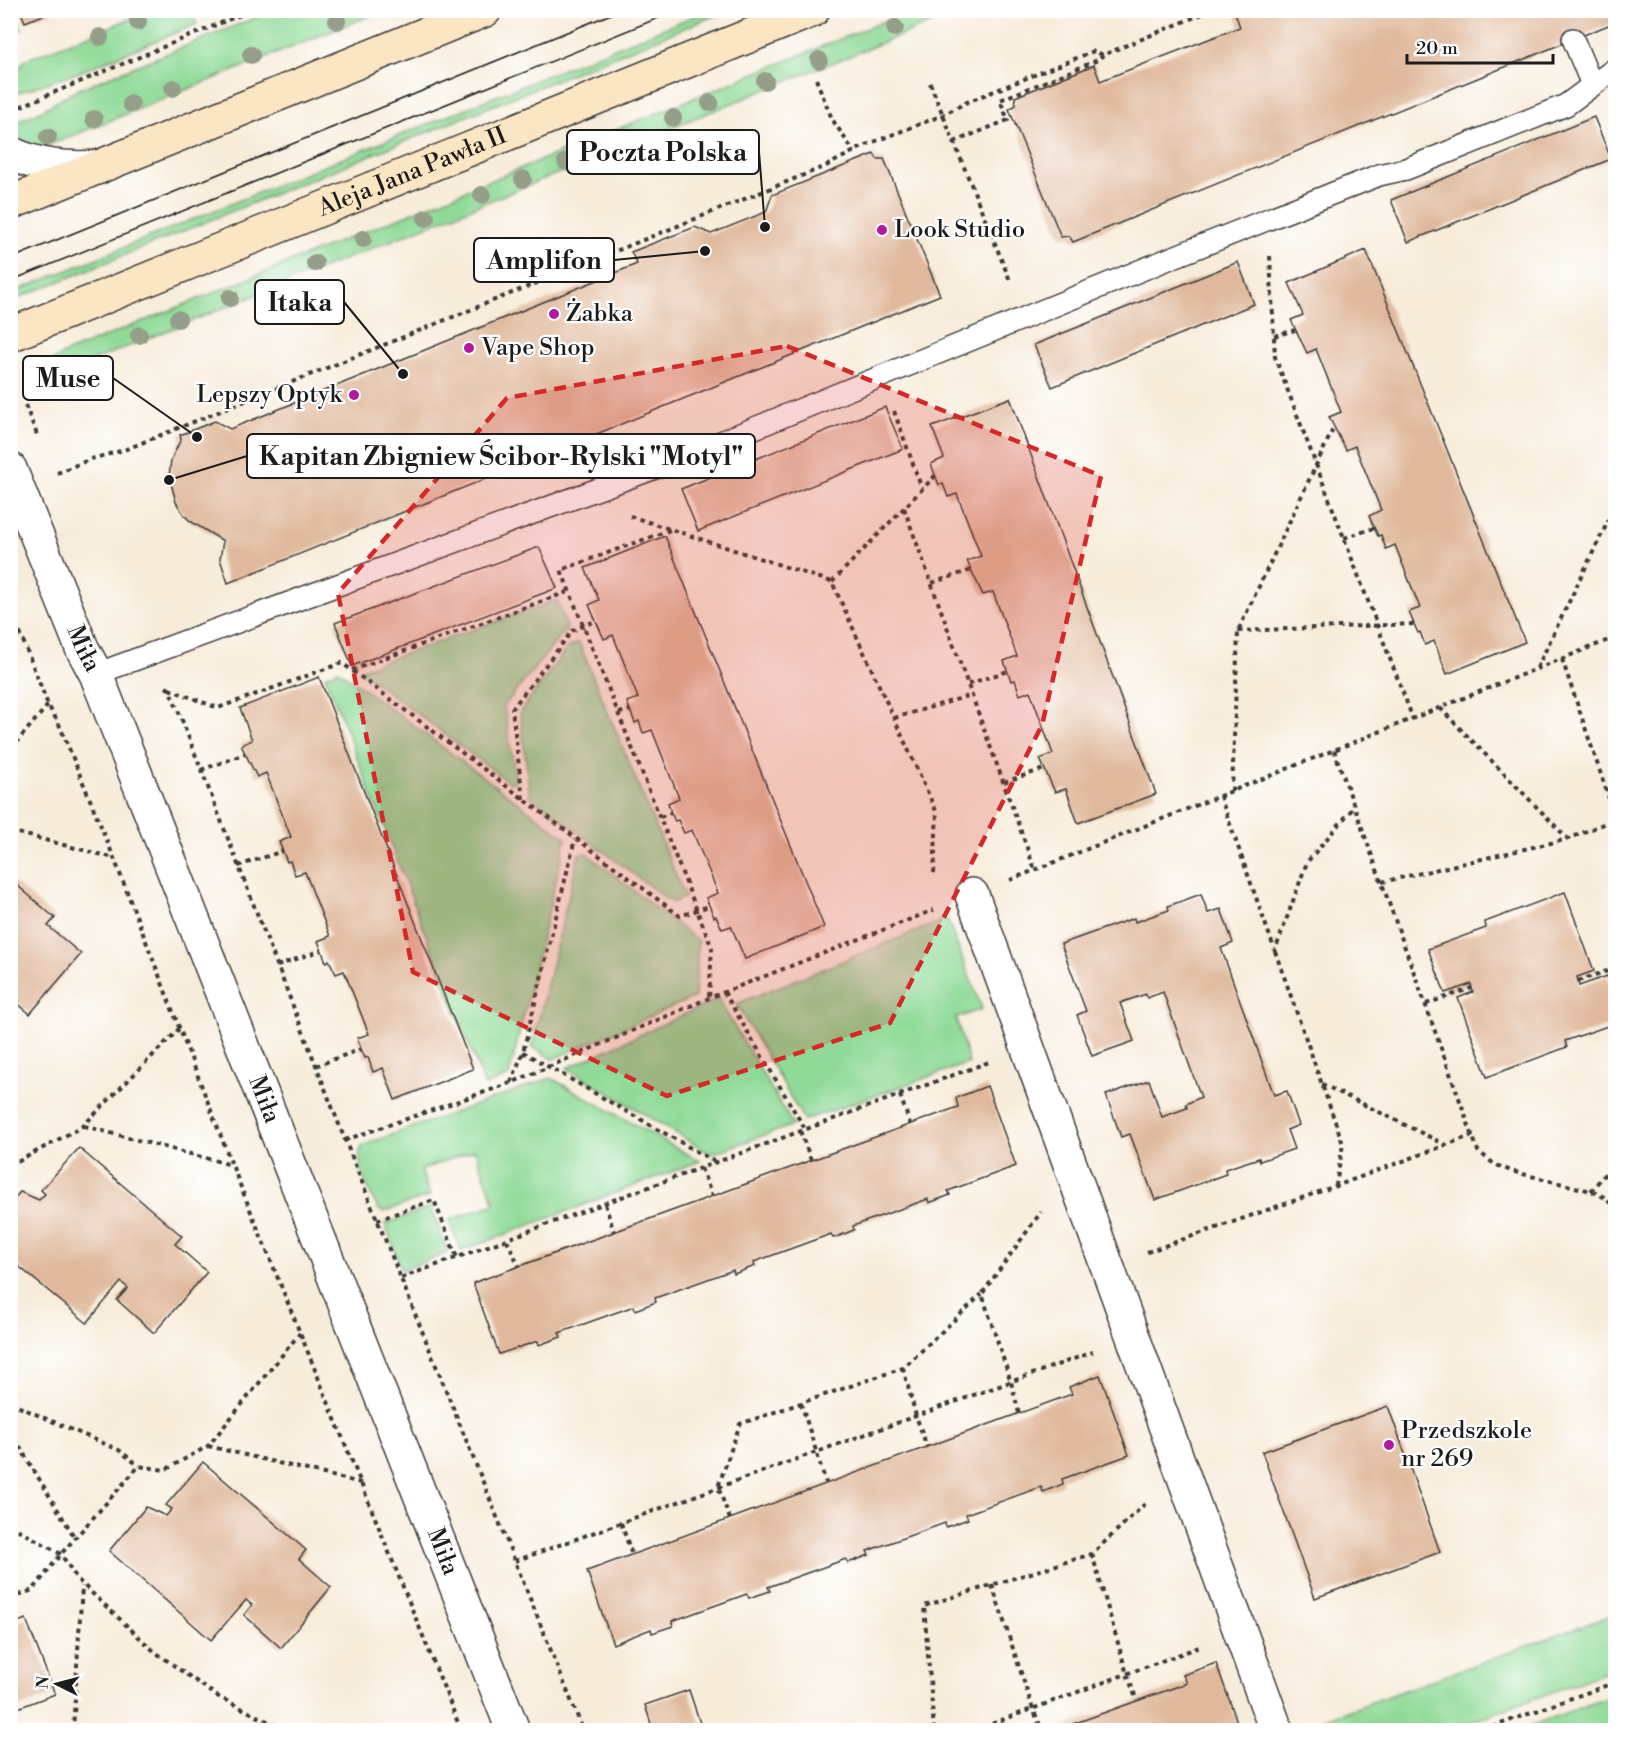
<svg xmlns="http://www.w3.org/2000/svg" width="1626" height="1741" font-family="'Libre Bodoni',serif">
<rect width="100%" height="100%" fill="#fff"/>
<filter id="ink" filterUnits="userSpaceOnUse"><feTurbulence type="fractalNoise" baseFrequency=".0167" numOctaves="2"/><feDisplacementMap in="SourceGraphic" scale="12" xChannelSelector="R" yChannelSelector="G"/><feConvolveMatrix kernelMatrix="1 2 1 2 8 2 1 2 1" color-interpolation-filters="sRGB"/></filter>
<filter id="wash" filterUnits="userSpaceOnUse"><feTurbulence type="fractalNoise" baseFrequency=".008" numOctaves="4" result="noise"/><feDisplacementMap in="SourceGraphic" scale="24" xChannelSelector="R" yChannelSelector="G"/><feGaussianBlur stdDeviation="1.35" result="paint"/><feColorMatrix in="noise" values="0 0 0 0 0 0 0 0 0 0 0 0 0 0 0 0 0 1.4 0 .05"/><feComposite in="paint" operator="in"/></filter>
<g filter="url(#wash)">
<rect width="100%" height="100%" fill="#f7ecda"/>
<!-- green -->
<g fill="#8fda97" stroke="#567b5a" stroke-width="1.5">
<path d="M 11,10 L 14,11 L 22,29 L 11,34 Z"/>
<path d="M 150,11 L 191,11 L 197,24 L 74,74 L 11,95 L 11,80 L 25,60 Z"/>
<path d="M 272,11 L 382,11 L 42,148 L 33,146 L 12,133 L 15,129 L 11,128 L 11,123 L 35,114 L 79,89 Z"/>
<path d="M 706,11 L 726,11 L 11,301 L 11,293 Z"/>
<path d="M 909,11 L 961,11 L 30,386 L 45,366 L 65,353 Z"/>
<path d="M 557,600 L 567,628 L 504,706 L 516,781 L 510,783 L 359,670 Z"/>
<path d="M 579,643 L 685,897 L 672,903 L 530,796 L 520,712 L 568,647 Z"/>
<path d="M 338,670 L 566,838 L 509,1076 L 485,1086 L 325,676 Z"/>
<path d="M 586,853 L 698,941 L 695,997 L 553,1059 L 532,1047 L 579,854 Z"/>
<path d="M 947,919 L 982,1009 L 956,1018 L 969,1063 L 804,1120 L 736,1004 Z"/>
<path d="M 718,999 L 793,1125 L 711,1154 L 567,1068 Z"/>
<path d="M 551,1078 L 700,1161 L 461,1251 L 449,1220 L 495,1204 L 475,1150 L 421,1170 L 430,1196 L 383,1212 L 378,1209 C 370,1191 352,1162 363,1145 Z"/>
<path d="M 431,1207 L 448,1253 L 402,1270 L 385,1224 Z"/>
<path d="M 1615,1614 L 1615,1669 L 1448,1730 L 1305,1730 L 1303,1727 Z"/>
<path d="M 1615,1695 L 1615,1723 L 1596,1730 L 1518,1730 Z"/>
</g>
<g id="blocks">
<!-- building -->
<g fill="#e0b99c">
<path d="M 20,10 L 54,10 L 54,11 L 25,22 Z"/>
<path d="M 1234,10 L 1616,10 L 1616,22 L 1073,242 L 1069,236 L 1061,237 L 1009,109 L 1016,105 L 1015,97 L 1094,65 L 1100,81 L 1240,27 Z"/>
<path d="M 1594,117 L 1611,159 L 1408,242 L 1391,200 Z"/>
<path d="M 874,154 L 877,159 L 884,159 L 940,295 L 228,583 L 220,559 L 223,541 L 190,521 L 184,515 L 176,502 L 169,476 L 171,460 L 181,439 L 180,435 L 215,421 L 230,429 L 637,264 L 631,252 L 695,227 L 711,234 L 766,212 L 772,195 Z"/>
<path d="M 1366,250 L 1525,642 L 1447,674 L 1434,641 L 1425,645 L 1420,632 L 1418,633 L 1414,624 L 1409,612 L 1420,608 L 1395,545 L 1386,549 L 1381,535 L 1378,536 L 1369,516 L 1381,510 L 1355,446 L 1346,450 L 1329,417 L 1341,412 L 1316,349 L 1307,353 L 1291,320 L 1303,315 L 1289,283 Z"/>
<path d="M 1238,262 L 1254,304 L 1052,387 L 1034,345 Z"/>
<path d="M 1010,398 L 1156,794 L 1078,823 L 1066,789 L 1055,792 L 1040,759 L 1053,754 L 1030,691 L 1020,695 L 1015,680 L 1011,681 L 1004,661 L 1017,656 L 993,592 L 983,595 L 967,561 L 981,556 L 957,494 L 948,497 L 943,484 L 939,485 L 931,464 L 944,458 L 932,427 Z"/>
<path d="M 885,407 L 903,449 L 698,531 L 681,489 Z"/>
<path d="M 665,536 L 824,927 L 745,959 L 731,926 L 722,929 L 716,916 L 714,917 L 706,898 L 718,893 L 692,830 L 684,833 L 678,820 L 675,821 L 671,813 L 668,803 L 679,798 L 652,730 L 643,733 L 639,721 L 635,723 L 627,702 L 638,698 L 613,635 L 604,639 L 589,605 L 599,600 L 585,568 Z"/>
<path d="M 539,547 L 557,588 L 352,666 L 335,623 Z"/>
<path d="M 319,677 L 473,1069 L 395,1100 L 383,1068 L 373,1072 L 368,1057 L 365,1058 L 361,1049 L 357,1038 L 369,1034 L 344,971 L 336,974 L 329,960 L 326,962 L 318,941 L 330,936 L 305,872 L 295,875 L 290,861 L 287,862 L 279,842 L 291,837 L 266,773 L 257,777 L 241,745 L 252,740 L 240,708 Z"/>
<path d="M 10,879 L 55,918 L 48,926 L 81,954 L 30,1014 L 10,997 Z"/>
<path d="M 1565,892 L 1594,971 L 1577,977 L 1579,986 L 1607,976 L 1616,998 L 1616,1023 L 1565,1041 L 1567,1047 L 1487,1077 L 1458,998 L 1473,992 L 1471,984 L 1445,993 L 1428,949 L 1486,928 L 1485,922 Z"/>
<path d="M 1201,894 L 1208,913 L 1221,909 L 1233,943 L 1221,948 L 1274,1095 L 1287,1091 L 1299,1125 L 1287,1130 L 1294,1149 L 1260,1161 L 1259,1158 L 1225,1169 L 1226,1174 L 1155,1200 L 1130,1134 L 1121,1137 L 1106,1095 L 1149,1080 L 1162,1117 L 1187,1108 L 1186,1104 L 1201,1097 L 1163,992 L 1147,998 L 1146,994 L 1120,1003 L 1134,1041 L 1092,1056 L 1077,1015 L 1086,1011 L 1061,944 L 1134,918 L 1135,922 L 1169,910 L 1168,906 Z"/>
<path d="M 987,1086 L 1016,1166 L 948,1191 L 950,1195 L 929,1203 L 928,1199 L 853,1226 L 854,1230 L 839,1236 L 833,1238 L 831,1234 L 754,1262 L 755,1266 L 734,1274 L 733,1270 L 655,1298 L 656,1302 L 635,1310 L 634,1306 L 559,1333 L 561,1337 L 539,1345 L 538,1341 L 499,1354 L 473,1283 L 958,1107 L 956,1098 Z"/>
<path d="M 79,1148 L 182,1236 L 175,1244 L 207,1272 L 154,1333 L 117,1300 L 128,1288 L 121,1282 L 87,1323 L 10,1259 L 10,1203 L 20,1192 L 39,1200 L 45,1194 L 41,1190 Z"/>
<path d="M 1100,1375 L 1129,1455 L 1062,1479 L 1063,1484 L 1043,1492 L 1041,1487 L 966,1514 L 968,1519 L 946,1527 L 945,1523 L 867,1551 L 869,1555 L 848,1563 L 846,1559 L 768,1587 L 770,1591 L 749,1598 L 747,1594 L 672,1621 L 673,1626 L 652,1633 L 651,1629 L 613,1644 L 587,1571 L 1072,1394 L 1069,1387 Z"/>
<path d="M 1388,1406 L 1440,1552 L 1315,1598 L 1262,1452 Z"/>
<path d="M 203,1462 L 306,1550 L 299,1559 L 331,1587 L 281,1648 L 244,1615 L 252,1605 L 246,1600 L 211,1640 L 109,1551 L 146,1507 L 166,1516 L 172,1509 L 166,1505 Z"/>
<path d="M 26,1619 L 55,1694 L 10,1711 L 10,1625 Z"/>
<path d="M 1216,1663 L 1240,1730 L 1056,1730 L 1187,1683 L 1183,1675 Z"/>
<path d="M 689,1690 L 702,1729 L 696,1730 L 653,1730 L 645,1705 Z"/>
</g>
</g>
</g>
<g filter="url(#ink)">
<use href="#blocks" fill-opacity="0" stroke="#3d3b38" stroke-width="1.5"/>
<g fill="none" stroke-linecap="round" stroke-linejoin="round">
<!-- lane casing -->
<g stroke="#3d3b38" stroke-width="24">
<g id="lane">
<path d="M 1573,39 L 1592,85"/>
<path d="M 96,674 L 669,463 L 1166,260 L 1379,175 L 1406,169 L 1566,105 L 1616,68"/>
</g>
</g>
<!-- street casing -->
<g stroke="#3d3b38" stroke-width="36">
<g id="street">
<path d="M 10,153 C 39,167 68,169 99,167"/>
<path id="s1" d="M 10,469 L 82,648 L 96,674 L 513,1730"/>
<path d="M 972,895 L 1276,1730"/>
</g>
</g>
<!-- secondary casing -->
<g stroke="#3d3b38" stroke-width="36">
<g id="secondary">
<path d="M 10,203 L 485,10"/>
<path id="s2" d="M 10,335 L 813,10"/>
</g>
</g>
<!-- path -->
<g stroke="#3d3b38" stroke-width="4" stroke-dasharray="4.5 4.5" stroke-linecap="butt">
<path d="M 816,79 L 832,119 L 854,152"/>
<path d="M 930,83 L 1011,283"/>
<path d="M 12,110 L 252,10"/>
<path d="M 954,142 L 1008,120 L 1000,100 L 1098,60 L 1103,55"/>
<path d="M 1270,256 L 1275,357 L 1413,719"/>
<path d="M 1274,336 L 1295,330"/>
<path d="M 25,405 L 38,437"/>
<path d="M 894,411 L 922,489"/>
<path d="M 57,473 L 91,459 L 124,450 L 826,166 L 866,145 L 943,115 L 967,102 L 1094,51 L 1103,55 L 1212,10"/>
<path d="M 904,508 L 1035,870"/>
<path d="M 1612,512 L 1616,498"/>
<path d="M 630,516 L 832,582 L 937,813 L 934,874"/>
<path d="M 670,530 L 561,570 L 712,948 L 709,998"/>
<path d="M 1344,538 L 1374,528"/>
<path d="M 832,582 L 936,475"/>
<path d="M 932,583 L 971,570"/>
<path d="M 10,607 L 48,705 L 59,724 L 114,858 L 232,1165 L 461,1730"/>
<path d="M 1238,631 L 1414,624"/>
<path d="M 10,639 L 21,635"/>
<path d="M 1562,659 L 1616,819"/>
<path d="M 1537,668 L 1612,513 L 1616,512"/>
<path d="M 352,670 L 570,591"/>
<path d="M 968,684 L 1008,671"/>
<path d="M 166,687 L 169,689 L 180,715 L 345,1140 L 583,1730"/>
<path d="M 169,689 L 218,708 L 342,663 L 680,916 L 709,906"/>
<path d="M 1440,708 L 1567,838"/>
<path d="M 619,713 L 630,710"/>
<path d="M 894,718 L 972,695"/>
<path d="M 10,750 L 48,705"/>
<path d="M 1334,750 L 1478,1151 L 1494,1164 L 1511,1171 L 1591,1191 L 1606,1198 L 1616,1210"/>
<path d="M 201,770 L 245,754"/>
<path d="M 1004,782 L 1044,769"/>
<path d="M 1232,791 L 1238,631 L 1334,427"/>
<path d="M 1220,796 L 1275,951 L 1307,862 L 1354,807"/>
<path d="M 523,799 L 512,709 L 572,631 L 595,621"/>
<path d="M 660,817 L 671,813"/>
<path d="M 10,831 L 114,858"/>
<path d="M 238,866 L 283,851"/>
<path d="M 1010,880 L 1616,637"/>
<path d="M 1382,882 L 1568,839 L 1615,819"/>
<path d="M 1275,951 L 1343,1144 L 1336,1185"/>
<path d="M 277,966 L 322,950"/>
<path d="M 1578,981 L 1616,968"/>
<path d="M 724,992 L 805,1129"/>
<path d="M 1426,1004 L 1472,988"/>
<path d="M 523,1052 L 715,1162"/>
<path d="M 316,1066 L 361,1049"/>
<path d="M 511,1083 L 523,1052 L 575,839"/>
<path d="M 1322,1084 L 1446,1145"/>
<path d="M 900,1095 L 910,1124"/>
<path d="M 84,1126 L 232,1165"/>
<path d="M 800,1131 L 811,1160"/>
<path d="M 345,1140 L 511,1083 L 709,998 L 934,910"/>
<path d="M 10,1166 L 83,1126 L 179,1029"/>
<path d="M 701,1168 L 712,1196"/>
<path d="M 1591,1191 L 1616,1160"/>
<path d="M 605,1204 L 614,1232"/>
<path d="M 377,1220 L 434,1200 L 457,1258"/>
<path d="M 507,1240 L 519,1266"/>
<path d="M 1147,1252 L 1336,1186 L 1473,1135"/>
<path d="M 401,1278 L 989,1062"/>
<path d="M 903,1368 L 916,1416 L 927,1447"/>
<path d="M 10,1403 L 119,1450 L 139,1466"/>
<path d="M 801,1403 L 826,1483"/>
<path d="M 1019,1413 L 1011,1382 L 982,1294 L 1041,1212"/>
<path d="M 10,1431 L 75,1538"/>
<path d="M 208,1446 L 361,1483"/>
<path d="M 730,1519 L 718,1487 L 740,1424 L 903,1368 L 982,1294"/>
<path d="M 621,1523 L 632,1555"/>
<path d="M 10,1525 L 61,1554 L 77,1579 L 155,1652 L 217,1696 L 285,1730"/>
<path d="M 1092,1554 L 1127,1674 L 1137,1701"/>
<path d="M 515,1561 L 1093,1352"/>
<path d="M 992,1585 L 1033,1709 L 1042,1730"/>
<path d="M 10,1598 L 33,1590 L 61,1554 L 139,1466 L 165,1470 L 208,1446 L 300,1333"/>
<path d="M 73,1730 L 82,1586"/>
<path d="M 934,1730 L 924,1606 L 1092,1554 L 1147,1502"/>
<path d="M 975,1730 L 1202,1646"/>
<path d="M 1484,1730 L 1616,1682"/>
</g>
<!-- lane -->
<use href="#lane" stroke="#fff" stroke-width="21"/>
<!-- street -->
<use href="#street" stroke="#fff" stroke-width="33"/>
<!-- secondary -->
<use href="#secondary" stroke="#fbe6c4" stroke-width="33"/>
<!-- tram -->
<g stroke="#1c1c1c" stroke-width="1.5">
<path d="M 10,259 L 621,10"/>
<path d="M 10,281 L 678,10"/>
</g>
</g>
<!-- trees -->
<g fill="#959e89">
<circle cx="337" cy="21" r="9"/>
<circle cx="138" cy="22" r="9"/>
<circle cx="895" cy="28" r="9"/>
<circle cx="100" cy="37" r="9"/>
<circle cx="251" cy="55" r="9"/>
<circle cx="819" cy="60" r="9"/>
<circle cx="765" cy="81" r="9"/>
<circle cx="173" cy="88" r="9"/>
<circle cx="710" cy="103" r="9"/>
<circle cx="131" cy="104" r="9"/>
<circle cx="673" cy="118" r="9"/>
<circle cx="94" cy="119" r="9"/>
<circle cx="48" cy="137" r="9"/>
<circle cx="566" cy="162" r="9"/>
<circle cx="523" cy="179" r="9"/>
<circle cx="482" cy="195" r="9"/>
<circle cx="426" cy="218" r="9"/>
<circle cx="363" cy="239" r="9"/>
<circle cx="315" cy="263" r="9"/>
<circle cx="230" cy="298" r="9"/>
<circle cx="178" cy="319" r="9"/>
<circle cx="139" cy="335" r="9"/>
</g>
</g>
<!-- marked area -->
<path fill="#d62828" fill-opacity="0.2" stroke="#d62828" stroke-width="4.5" stroke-dasharray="12 8" stroke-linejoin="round" d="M 787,346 L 1101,476 L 1042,725 L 890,1023 L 667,1096 L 413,972 L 338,593 L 507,398 Z"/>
<!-- markers -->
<g fill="#b5179e" stroke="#fff" stroke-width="2">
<circle cx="882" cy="230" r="6"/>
<circle cx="554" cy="314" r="6"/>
<circle cx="469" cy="348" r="6"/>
<circle cx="354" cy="395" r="6"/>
<circle cx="1389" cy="1445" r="6"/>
</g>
<g text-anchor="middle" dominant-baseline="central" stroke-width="4.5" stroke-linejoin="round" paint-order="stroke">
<!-- street labels -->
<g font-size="24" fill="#1c1c1c" stroke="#fff">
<text stroke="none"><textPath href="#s2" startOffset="434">Aleja Jana Pawła II</textPath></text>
<text stroke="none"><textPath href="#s1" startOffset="194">Miła</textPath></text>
<text stroke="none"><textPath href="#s1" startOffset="680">Miła</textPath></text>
<text stroke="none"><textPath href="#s1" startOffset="1166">Miła</textPath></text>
</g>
<!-- poi labels -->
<g font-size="24" fill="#1c1c1c" stroke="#fff" text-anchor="start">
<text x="894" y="230">Look Studio</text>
<text x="566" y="314">Żabka</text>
<text x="481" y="348">Vape Shop</text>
<text x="342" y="395" text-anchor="end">Lepszy Optyk</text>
<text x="1401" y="1431">Przedszkole<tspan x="1401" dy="28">nr 269</tspan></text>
</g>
</g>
<!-- callouts -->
<path fill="none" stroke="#1c1c1c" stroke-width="2" d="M765 227L759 152M705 251L614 260M403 374L344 302M197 437L113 378M169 480L247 456"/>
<g fill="#1c1c1c" stroke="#fff" stroke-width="2">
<circle cx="765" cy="227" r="6"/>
<circle cx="705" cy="251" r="6"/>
<circle cx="403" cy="374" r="6"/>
<circle cx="197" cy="437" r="6"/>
<circle cx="169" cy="480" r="6"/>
</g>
<g fill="#fff" stroke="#1c1c1c" stroke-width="2">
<rect x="567" y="130" width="192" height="44" rx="6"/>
<rect x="474" y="238" width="140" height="44" rx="6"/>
<rect x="255" y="280" width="89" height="44" rx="6"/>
<rect x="23" y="356" width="90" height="44" rx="6"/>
<rect x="247" y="434" width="508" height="44" rx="6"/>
</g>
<g font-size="26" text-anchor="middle" font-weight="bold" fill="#1c1c1c">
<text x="663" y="161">Poczta Polska</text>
<text x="544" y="269">Amplifon</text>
<text x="300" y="311">Itaka</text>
<text x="68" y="387">Muse</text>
<text x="501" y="465">Kapitan Zbigniew Ścibor-Rylski "Motyl"</text>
</g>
<!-- margin -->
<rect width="1626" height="1741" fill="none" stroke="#fff" stroke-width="36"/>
<!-- north arrow -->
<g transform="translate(57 1684) rotate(276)" stroke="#ffffff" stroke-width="4.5" paint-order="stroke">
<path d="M0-4.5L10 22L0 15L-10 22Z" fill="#1c1c1c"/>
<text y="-9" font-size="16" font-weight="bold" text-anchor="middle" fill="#1c1c1c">N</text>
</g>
<!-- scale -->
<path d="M1407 54v9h146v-9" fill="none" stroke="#1c1c1c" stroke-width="3"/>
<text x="1416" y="54" font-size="18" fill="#1c1c1c" stroke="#ffffff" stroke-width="4.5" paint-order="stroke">20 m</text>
</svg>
